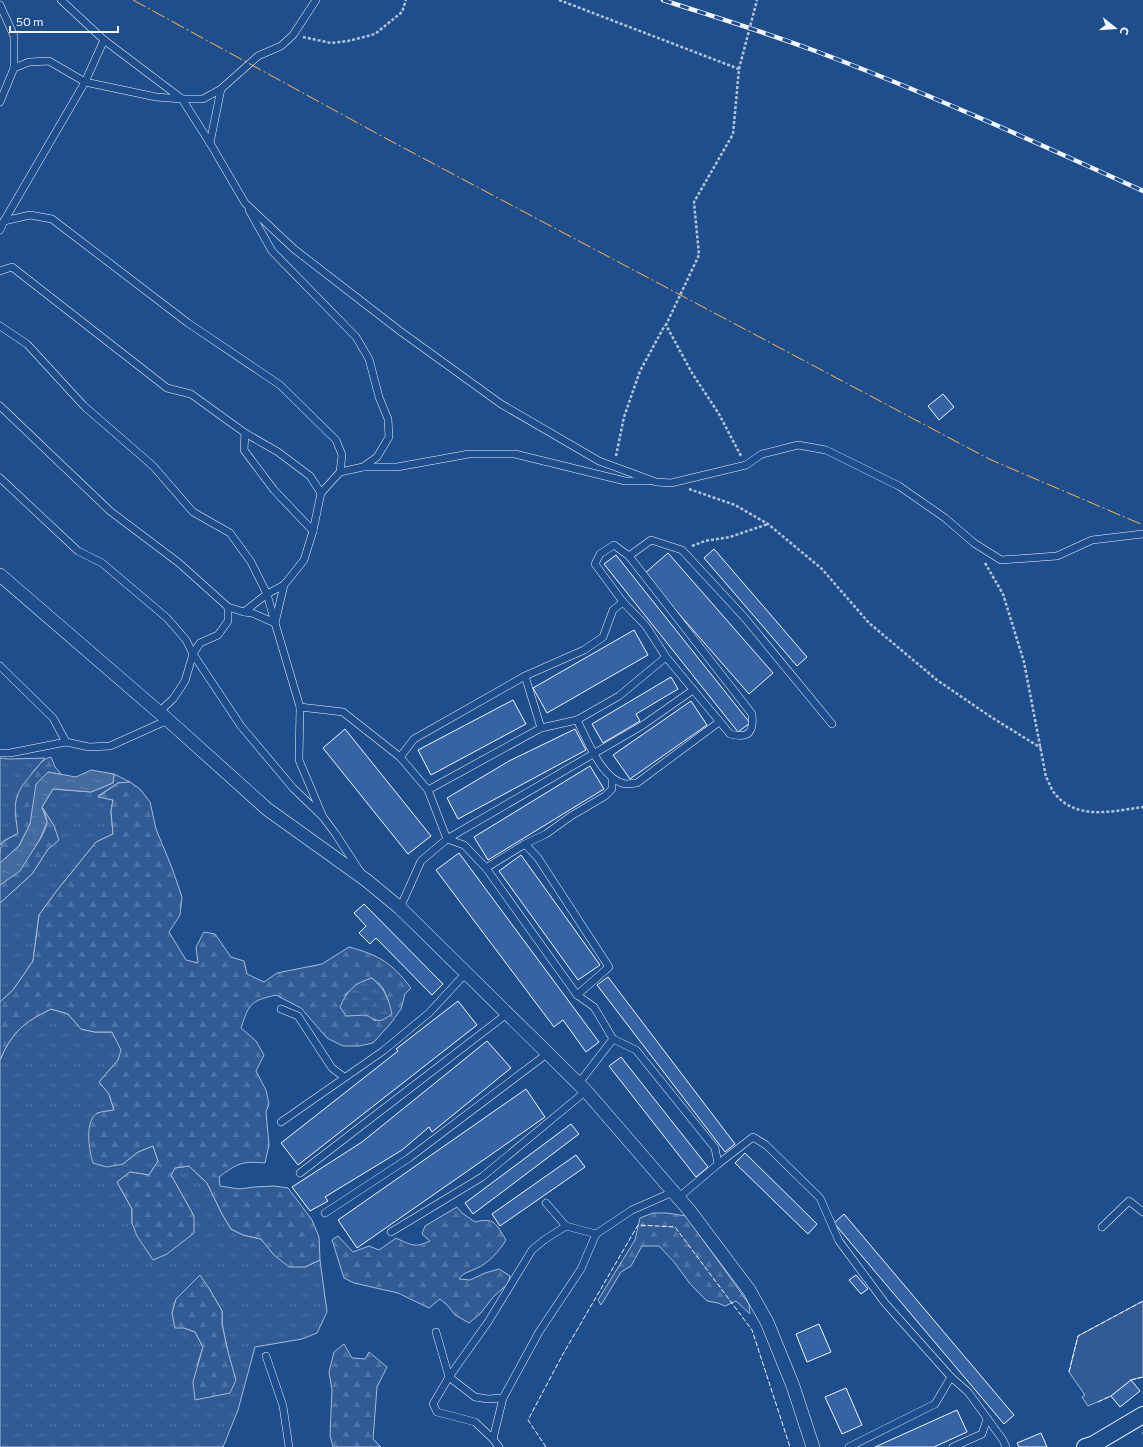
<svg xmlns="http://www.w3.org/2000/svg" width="1143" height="1447" font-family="Commissioner,sans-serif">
<defs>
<pattern id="grass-tufts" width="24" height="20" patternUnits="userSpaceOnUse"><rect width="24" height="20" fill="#305b95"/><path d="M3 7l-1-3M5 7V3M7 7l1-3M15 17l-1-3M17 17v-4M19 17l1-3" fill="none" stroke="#4e73a5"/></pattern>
<pattern id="forest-firs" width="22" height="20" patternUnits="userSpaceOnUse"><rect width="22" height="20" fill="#305b95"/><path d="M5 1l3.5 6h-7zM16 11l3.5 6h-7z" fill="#4e73a5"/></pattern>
<pattern id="wetland-marsh" width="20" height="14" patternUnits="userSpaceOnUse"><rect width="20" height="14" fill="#305b95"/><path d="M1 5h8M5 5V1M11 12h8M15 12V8" fill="none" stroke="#4e73a5"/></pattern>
<pattern id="water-ripples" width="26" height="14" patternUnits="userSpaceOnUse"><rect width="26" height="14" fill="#446ba0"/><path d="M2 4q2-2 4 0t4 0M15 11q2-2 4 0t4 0" fill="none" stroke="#5f81ae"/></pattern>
</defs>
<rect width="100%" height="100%" fill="#1f4e8c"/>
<!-- grass -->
<g fill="url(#grass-tufts)" stroke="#a8bbd7" fill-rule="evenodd">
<path d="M 0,758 L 9,759 L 45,758 L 32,773 L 16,820 L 19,833 L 3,841 L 0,845 Z"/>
<path d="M 114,774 L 130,782 L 118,783 L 98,796 L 113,800 L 111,811 L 113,834 L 96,842 L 55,893 L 39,915 L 33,961 L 13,990 L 0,1002 L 0,903 L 32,874 L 48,849 L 58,840 L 54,826 L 42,807 L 53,789 L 91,792 L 113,783 Z"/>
<path d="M 51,1009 L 68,1014 L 81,1029 L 95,1032 L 112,1032 L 122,1050 L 118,1060 L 99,1082 L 109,1094 L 114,1110 L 97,1113 L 123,1164 L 138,1152 L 153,1146 L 158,1161 L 149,1175 L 130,1172 L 117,1182 L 132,1209 L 132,1223 L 194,1216 L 171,1175 L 175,1168 L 189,1166 L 207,1183 L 222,1214 L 231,1229 L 243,1235 L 261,1239 L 274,1255 L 305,1267 L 320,1260 L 327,1312 L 317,1333 L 302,1339 L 255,1347 L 238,1410 L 223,1447 L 0,1447 L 0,1060 C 12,1032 24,1022 51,1009 ZM 200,1276 L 210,1290 L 222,1311 L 222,1324 L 228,1352 L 197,1366 L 203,1347 L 195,1332 L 184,1328 L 172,1313 L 176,1299 Z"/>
</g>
<!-- forest -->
<g fill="url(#forest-firs)" stroke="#a8bbd7" fill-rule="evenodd">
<path d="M 51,757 L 55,767 L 62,775 L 48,772 L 30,824 L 19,846 L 0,863 C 0,841 0,844 18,833 C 13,801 13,795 35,770 C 40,764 43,759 51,757 Z"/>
<path d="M 130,782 L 140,789 L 150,802 L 156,829 L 172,868 L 182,897 L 180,915 L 169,932 L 186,960 L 198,963 L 196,947 L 204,932 L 215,934 L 231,957 L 244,961 L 247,974 L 264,982 L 277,973 L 322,964 L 349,947 C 379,955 392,963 411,988 L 405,994 L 401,1009 L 391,1023 L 373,1043 L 359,1046 L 343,1046 L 327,1038 L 301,1008 L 276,995 C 250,1001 249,1004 241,1028 L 256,1041 L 264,1055 L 256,1071 L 266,1090 L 269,1104 L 266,1112 L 269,1145 L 265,1163 C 242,1161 238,1163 219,1177 L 220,1186 L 239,1189 L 254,1187 L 274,1186 L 288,1188 L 312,1220 L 319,1237 L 320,1260 L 305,1267 L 289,1267 L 274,1255 L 261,1239 L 243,1235 L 231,1229 L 222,1214 L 207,1183 L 189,1166 L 175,1168 L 171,1175 L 194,1216 L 194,1233 L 167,1254 L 153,1260 L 137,1236 L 132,1223 L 132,1209 L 117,1182 L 130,1172 L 149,1175 L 158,1161 L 153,1146 L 138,1152 L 123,1164 L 107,1167 L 93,1163 C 89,1151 84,1119 98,1113 C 103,1111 109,1111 114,1110 L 109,1094 L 99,1082 L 118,1060 L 121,1050 L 112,1032 L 95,1032 L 81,1029 L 68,1014 L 51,1009 C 24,1022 12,1032 0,1060 L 0,1002 L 13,990 L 33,961 L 39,915 L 55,893 L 96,842 L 113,834 L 111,811 L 113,800 L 98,797 L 118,783 ZM 372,978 L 383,988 L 388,1000 L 375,1021 L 345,995 L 356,985 Z"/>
<path d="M 42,807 L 54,826 L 59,840 L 48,849 L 32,874 L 0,903 L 0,885 C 14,875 45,840 47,822 C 47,818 44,811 42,807 Z"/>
<path d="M 457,1207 L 462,1213 L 475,1222 C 495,1217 496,1224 506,1240 C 499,1251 489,1263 477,1268 C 468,1273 465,1271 459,1279 L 470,1280 L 485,1273 L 499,1269 L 510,1276 L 508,1284 L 494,1296 L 480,1314 L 469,1323 L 455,1315 L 448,1306 L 440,1299 L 429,1308 L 398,1293 L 354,1283 L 344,1278 L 332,1240 L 338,1236 L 353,1252 L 369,1246 L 379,1250 L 396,1238 C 411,1245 415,1248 430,1241 L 422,1234 L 425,1226 Z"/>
<path d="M 653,1213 L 667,1213 L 686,1216 L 749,1304 L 750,1314 L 736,1301 L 725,1306 L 718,1303 L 707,1301 L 691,1285 L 674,1262 L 659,1246 L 642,1246 L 631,1266 L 621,1272 L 601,1305 L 598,1300 L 635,1240 L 640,1218 Z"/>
<path d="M 200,1275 L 210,1290 L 222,1311 L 222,1324 L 228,1352 L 236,1380 L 230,1393 L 195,1400 L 193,1382 L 203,1347 L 195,1332 L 184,1328 L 175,1328 L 172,1313 L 176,1299 Z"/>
<path d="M 344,1344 L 352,1358 L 365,1359 L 369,1352 L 387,1367 L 377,1387 L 373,1439 L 381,1447 L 333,1447 L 330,1435 L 332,1390 L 329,1372 L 334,1352 Z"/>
</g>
<!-- wetland -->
<path fill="url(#wetland-marsh)" stroke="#a8bbd7" d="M 372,978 C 385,990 388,997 392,1014 C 381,1022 378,1023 367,1015 L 346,1016 L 340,1007 C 347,991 354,983 372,978 Z"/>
<!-- built -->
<path fill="#305b95" stroke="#a8bbd7" d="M 1143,1301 L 1143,1377 L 1131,1380 L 1111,1396 L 1088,1406 L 1082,1397 L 1085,1395 L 1069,1372 L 1078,1336 Z"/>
<!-- water -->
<path fill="url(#water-ripples)" stroke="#a8bbd7" d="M 91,770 L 114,774 L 113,783 L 91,792 L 53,789 L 42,807 L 47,822 L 40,839 L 20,871 L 0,885 L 0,863 L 19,846 L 30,824 L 36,784 L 48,772 L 76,777 Z"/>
<!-- building -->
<g fill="#3563a3" stroke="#f2f6ff">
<path d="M 943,394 L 954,407 L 939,420 L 928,406 Z"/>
<path d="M 714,549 L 807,657 L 797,666 L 704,558 Z"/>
<path d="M 668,553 L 773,673 L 749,694 L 644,574 Z"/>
<path d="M 616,555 L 750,723 L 738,732 L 604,564 Z"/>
<path d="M 634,630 L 648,655 L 547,713 L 533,688 Z"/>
<path d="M 671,677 L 678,689 L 636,714 L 640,721 L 603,743 L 592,724 Z"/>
<path d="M 513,700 L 526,724 L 431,775 L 418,750 Z"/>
<path d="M 691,701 L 707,725 L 630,779 L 613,755 Z"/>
<path d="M 345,729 L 431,836 L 408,854 L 323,748 Z"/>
<path d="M 575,729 L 586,750 L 458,819 L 447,798 L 509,761 Z"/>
<path d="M 590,766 L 604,789 L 488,860 L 474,837 Z"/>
<path d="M 459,853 L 599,1042 L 586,1052 L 563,1020 L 554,1027 L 436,870 Z"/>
<path d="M 521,855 L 600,965 L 578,980 L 499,871 Z"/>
<path d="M 364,904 L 443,984 L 432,995 L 376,938 L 370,944 L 359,933 L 366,926 L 354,913 Z"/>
<path d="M 608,977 L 735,1144 L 725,1152 L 597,985 Z"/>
<path d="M 458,1001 L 477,1025 L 298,1165 L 281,1143 L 398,1051 L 396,1049 Z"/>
<path d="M 487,1041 L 511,1068 L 432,1132 L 429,1127 L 402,1150 L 325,1197 L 328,1201 L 310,1211 L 292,1187 L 362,1142 Z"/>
<path d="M 621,1057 L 708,1167 L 696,1177 L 609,1066 Z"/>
<path d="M 526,1089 L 545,1117 L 357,1248 L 338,1220 Z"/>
<path d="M 571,1124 L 579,1134 L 473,1214 L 465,1203 Z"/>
<path d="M 745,1153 L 817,1224 L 808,1234 L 735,1163 Z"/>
<path d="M 576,1155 L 585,1167 L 500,1226 L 492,1214 Z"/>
<path d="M 844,1214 L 1014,1415 L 1004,1424 L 834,1223 Z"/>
<path d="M 856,1275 L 868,1289 L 861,1294 L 849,1280 Z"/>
<path d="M 819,1324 L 831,1352 L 807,1362 L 796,1334 Z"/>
<path d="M 1131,1380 L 1140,1391 L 1120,1407 L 1111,1396 Z"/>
<path d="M 846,1388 L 862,1425 L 842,1434 L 825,1397 Z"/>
<path d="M 957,1410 L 967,1432 L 934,1447 L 875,1447 Z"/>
<path d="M 1041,1433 L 1047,1447 L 1019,1447 L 1017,1443 Z"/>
</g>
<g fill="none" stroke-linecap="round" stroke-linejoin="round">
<!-- service casing -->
<g stroke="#f2f6ff" stroke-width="8">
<g id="service">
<path d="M 61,0 L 104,40 L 182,99 L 210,143 L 245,203 L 294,249 L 400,331 L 501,404 L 599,461 L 656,482 L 671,483 L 746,465 L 762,454 L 798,445 L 826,450 L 899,486 L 945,518 L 974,543 L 1001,560 L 1057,556 L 1092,540 L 1143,534"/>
<path d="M 0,5 L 14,36 L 14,68 L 0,102"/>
<path d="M 14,68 L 29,62 L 49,61 L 85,82 L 156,97 L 182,99 L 203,99 L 221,89"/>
<path d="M 210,143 L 221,89 L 258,56 L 281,46 L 293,35 L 316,0"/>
<path d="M 249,210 L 272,251 L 356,337 L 369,359 L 379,397 L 388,419 L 389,437 L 377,457 L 363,467 L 340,472"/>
<path d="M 4,221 L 30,215 L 52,219 L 188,323 L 280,385 L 336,440 L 342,455 L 340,472 L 321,493 L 313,531 L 304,560 L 284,585 L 267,594 L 244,612 L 228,607 L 228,621 L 218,635 L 200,643 L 193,654 L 185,681 L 173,699 L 159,712"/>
<path d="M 0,230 L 4,221 L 85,82 L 104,40"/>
<path d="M 0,271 L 12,267 L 167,388 L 191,394 L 245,433 L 244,450 L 274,490 L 313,531"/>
<path d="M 0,326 L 27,344 L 84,406 L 153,466 L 193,512 L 230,533 L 251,562 L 267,594 L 275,623 L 252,613 L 244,612"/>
<path d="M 0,406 L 110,511 L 179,563 L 228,607"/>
<path d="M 245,433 L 278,452 L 310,476 L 321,493"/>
<path d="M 364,467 L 397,467 L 469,454 L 515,454 L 625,481 L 649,481"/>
<path d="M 0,478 L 78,551 L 102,563 L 167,618 L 186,640 L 193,654 L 241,726 L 293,788 L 323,817"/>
<path d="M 614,545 L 629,556 L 752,714 C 754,732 749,739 730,734 L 666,657 L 646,626 L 623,602 L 595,564 L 600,554 Z"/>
<path d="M 629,556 L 651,540 L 682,550 L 744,617 L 832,724"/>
<path d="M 284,585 L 275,623 L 300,707 L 299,760 L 323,817 L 335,833 L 361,873"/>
<path d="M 666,657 L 619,696 L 577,720 C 587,740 603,782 627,784 C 630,784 634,783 637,783 L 719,722"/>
<path d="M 0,666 L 53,718 L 66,742"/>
<path d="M 525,676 L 541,728"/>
<path d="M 300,707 L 343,712 L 400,757 L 428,790 L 447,839 L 464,845 L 486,868 L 577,995"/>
<path d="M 0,753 L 10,753 L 66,742 L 89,747 L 110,746 L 168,720"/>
<path d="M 400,757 L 414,739 L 525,676 L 584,650 L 603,637 L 613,610 L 623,602"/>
<path d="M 428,790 L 541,728 L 577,720"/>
<path d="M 525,844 L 546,834 L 571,816 L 605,796 L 612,789 L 612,778"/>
<path d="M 486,868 L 525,844 L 538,858 L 609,967 L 577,995 L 594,1007 L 613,1039 L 636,1050 L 715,1148 L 718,1164"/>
<path d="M 400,908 L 421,861 L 447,839 L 643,725 L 693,690"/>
<path d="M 281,1009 L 298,1016 L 332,1068 L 344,1077"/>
<path d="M 579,1083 L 613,1039"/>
<path d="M 281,1122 L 383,1051 L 429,1013 L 466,973"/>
<path d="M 300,1173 L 508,1013"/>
<path d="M 678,1198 L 718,1164 L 753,1137 L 766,1145 L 820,1198 L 839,1241 L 885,1303 L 951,1377 L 968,1392 L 1003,1440 L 1006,1447"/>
<path d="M 546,1203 L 566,1226"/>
<path d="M 325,1213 L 409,1158 L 548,1053"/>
<path d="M 1102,1227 L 1129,1201 L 1143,1212"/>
<path d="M 391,1232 L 482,1177 L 586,1091"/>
<path d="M 436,1332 L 449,1377 L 433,1404 L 437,1412 L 475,1422 L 493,1439"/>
<path d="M 266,1356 L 283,1406 L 289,1447"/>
<path d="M 503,1398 L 488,1399 L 475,1397 L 449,1377 L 488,1322 L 532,1250 L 544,1240 L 566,1226 L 596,1234"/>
<path d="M 499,1447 L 493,1439 L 503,1398 L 539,1332 L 581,1269 L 596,1234 L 632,1210 L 673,1192"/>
<path d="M 849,1447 L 935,1404 L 951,1377"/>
<path d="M 953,1447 L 982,1434 L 987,1419"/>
</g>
</g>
<!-- minor casing -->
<g stroke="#f2f6ff" stroke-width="14">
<path id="minor" d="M 0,575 L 168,720 L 267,809 L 366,880 L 400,908 L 586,1091 L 689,1210 L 749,1290 L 767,1322 L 793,1386 L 813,1447"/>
</g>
<!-- tertiary casing -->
<g stroke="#f2f6ff" stroke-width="18">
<path id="tertiary" d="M 1085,1447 L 1094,1444 L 1143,1415"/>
</g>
<!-- path -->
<g stroke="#b3c4dc" stroke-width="2.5" stroke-dasharray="3 2" stroke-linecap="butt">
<path d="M 559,0 L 739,69 L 733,134 L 694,202 L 699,255 L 666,325 L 692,373 L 719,414 L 741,456"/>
<path d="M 303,37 L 331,43 L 348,41 L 375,34 L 402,12 L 406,0"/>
<path d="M 739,69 L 757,0"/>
<path d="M 616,456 L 624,417 L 640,371 L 665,325"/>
<path d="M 689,489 L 735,505 L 768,524 L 822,569 L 869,623 L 937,680 L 991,717 L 1041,748"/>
<path d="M 692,546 L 705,541 L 730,537 L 768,524"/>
<path d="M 985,563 L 1003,594 L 1024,662 L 1046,777 C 1049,782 1051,789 1055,794 C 1077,821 1113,811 1143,807"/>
</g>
<!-- service -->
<use href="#service" stroke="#1f4e8c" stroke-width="7"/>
<!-- minor -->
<use href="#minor" stroke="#1f4e8c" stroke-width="13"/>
<!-- tertiary -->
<use href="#tertiary" stroke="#1f4e8c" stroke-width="16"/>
<!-- rail casing -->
<g stroke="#f2f6ff" stroke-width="4.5">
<path id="rail" d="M 663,0 C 712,16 761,31 810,49 C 923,91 1033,141 1143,191"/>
</g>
<!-- rail -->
<use href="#rail" stroke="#1f4e8c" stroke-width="3" stroke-dasharray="9" stroke-linecap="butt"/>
<!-- fence -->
<g stroke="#f2f6ff" stroke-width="1" stroke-dasharray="5 2" stroke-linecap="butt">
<path d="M 1069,1372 L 1078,1336 L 1143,1301"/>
<path d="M 1131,1380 L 1143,1377"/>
<path d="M 1098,1402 L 1111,1396"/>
<path d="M 1143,1432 L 1143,1434"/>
<path d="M 546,1447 L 528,1420 L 563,1354 L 638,1225 L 675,1227 L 752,1330 L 790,1447"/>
</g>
<!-- power -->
<path stroke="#ffb74d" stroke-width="1" stroke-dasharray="14 3 2 3" stroke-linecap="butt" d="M 133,0 L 387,139 L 989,459 L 1143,525"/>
</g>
<!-- north arrow -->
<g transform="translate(1115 28) rotate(107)" stroke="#1f4e8c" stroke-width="3" paint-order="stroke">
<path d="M0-3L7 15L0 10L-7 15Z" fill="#f2f6ff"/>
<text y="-6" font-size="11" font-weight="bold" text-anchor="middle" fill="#f2f6ff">С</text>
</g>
<!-- scale -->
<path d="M10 26v6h108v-6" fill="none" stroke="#f2f6ff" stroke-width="2"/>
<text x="16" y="26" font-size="12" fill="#f2f6ff" stroke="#1f4e8c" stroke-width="3" paint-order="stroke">50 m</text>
</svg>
